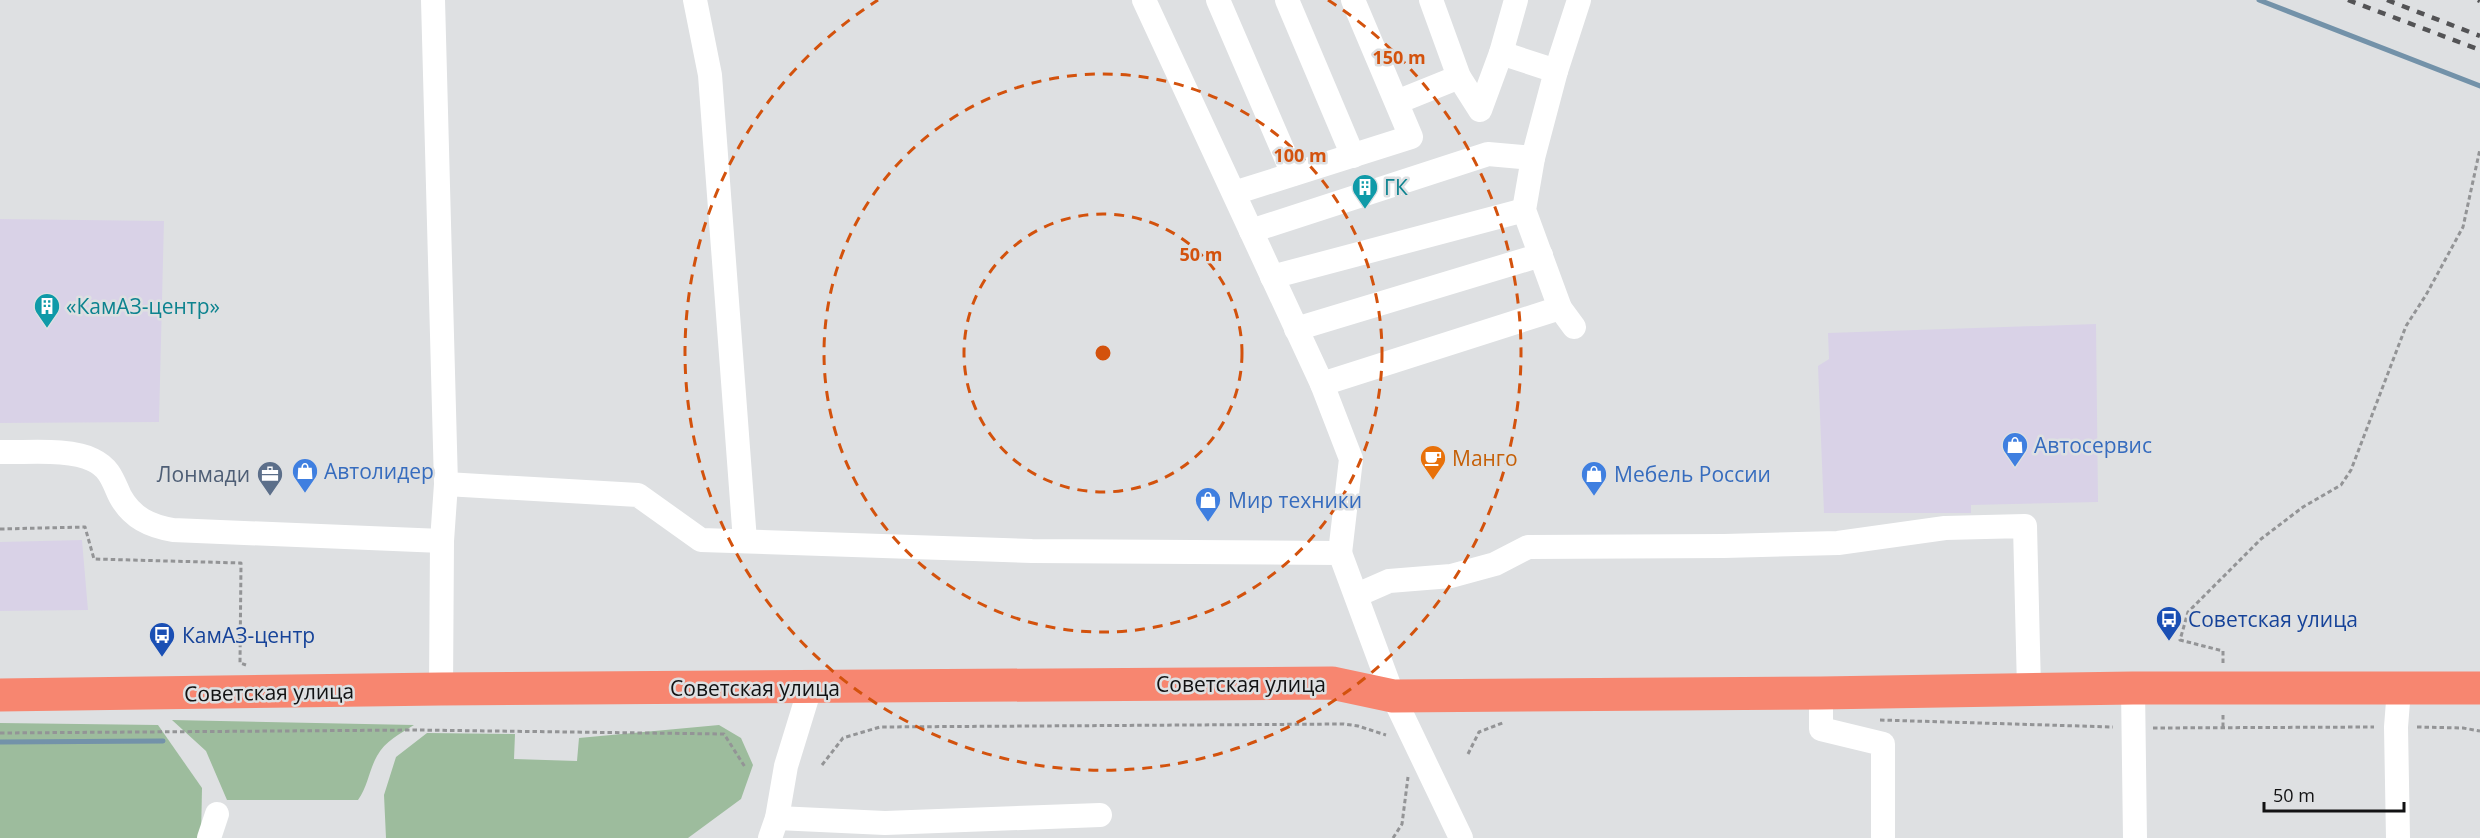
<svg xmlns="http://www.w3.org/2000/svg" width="2480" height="838" font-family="'Open Sans',sans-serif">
<rect width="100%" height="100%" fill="#dee0e2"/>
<!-- commercial -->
<g fill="#d9d2e7">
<path d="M 0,219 L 164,221 L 159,422 L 0,423 Z"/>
<path d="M 2096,324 L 2098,502 L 1971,505 L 1971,513 L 1824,513 L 1818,366 L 1829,359 L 1828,333 Z"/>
<path d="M 82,540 L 88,610 L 0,611 L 0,542 Z"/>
</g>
<!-- green -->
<g fill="#9dbc9d">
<path d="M 172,720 L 414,725 C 400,734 385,741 377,756 C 369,770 368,786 358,800 L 227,800 L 206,751 Z"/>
<path d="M 0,723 L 158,725 L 202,788 L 201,838 L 0,838 Z"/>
<path d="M 719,725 L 741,738 L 753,765 L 741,799 L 688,838 L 386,838 L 384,795 L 396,757 L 427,733 L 515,734 L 514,759 L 577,761 L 579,738 Z"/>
</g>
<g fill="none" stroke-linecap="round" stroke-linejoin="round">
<!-- stream -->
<g stroke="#7392a9" stroke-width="5">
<path d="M 2259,0 L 2480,86"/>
<path d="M 0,742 L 163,741"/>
</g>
<!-- path -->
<g stroke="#939496" stroke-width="3" stroke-dasharray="4.5 3" stroke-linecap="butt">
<path d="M 0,529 L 85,527 L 94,559 L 241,563 L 240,663 L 246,665"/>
<path d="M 2223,663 L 2223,651 L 2180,640 L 2188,612 L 2261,539 L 2303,507 L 2341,485 L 2351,470 L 2406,326 L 2426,295 L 2463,227 L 2480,149"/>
<path d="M 1880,720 L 2113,727"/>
<path d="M 2223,727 L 2223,712"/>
<path d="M 2417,727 L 2463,728 L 2480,731"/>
<path d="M 2153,728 L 2374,727"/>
<path d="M 0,733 L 416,730 L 724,734 L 745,767"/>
<path d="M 1468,754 L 1479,732 L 1505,722"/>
<path d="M 822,765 L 843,738 L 880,727 L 1344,724 L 1358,726 L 1386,735"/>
<path d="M 1393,838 L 1402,824 L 1408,777"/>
</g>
<!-- minor -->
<g stroke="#fff" stroke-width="24">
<path d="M 433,0 L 446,484"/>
<path d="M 695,0 L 710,75 L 745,541"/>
<path d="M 1144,0 L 1322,384 L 1351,459 L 1340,553"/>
<path d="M 1218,0 L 1293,174"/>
<path d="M 1287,0 L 1353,156"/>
<path d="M 1431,0 L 1459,77 L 1480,110 L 1501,53 L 1516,0"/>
<path d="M 1501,53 L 1556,71"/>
<path d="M 1397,102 L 1459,77"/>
<path d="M 1234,193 L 1411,137 L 1353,0"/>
<path d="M 1251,231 L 1488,154 L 1533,158"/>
<path d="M 1272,277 L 1524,210"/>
<path d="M 1574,327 L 1560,308 L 1524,210 L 1533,158 L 1556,71 L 1579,0"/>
<path d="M 1296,329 L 1541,255"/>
<path d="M 1322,384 L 1560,308"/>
<path d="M 0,452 C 25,453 71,448 93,460 C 110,468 113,481 120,496 C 132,518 150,526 173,530 L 442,541"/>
<path d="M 1357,595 L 1389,581 L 1451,576 L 1495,564 L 1528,547 L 1724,546 L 1838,543 L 1945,528 L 2025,526 L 2029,689"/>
<path d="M 2133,688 L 2135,838"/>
<path d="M 441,689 L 442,541 L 446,484 L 638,495 L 701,540 L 1032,551 L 1340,553 L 1393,696 L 1461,838"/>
<path d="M 1821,693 L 1821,729 L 1883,744 L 1883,838"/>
<path d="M 777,818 L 885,823 L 1100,815"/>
<path d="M 209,838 L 217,814"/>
<path d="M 770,838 L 777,818 L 786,766 L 810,688"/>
<path d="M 2398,838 L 2396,727 L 2399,689"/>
</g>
<!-- highway -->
<path stroke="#f78670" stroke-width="33" d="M 0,695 L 441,689 L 1332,683 L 1393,696 L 1821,693 L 2133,688 L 2480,688"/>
<!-- rail -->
<g stroke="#535355" stroke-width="4.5" stroke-dasharray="8 8" stroke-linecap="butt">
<path d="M 2348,0 L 2480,50"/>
<path d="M 2387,0 L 2480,36"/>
<path d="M 2478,0 L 2480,1"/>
</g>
</g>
<!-- distance rings -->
<g fill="none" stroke="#d3520d" stroke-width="3" stroke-dasharray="10 8">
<circle cx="1103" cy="353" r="139"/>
<circle cx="1103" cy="353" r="279"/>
<path d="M1328 0A418 418 0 1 1 878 0"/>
</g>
<!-- icons -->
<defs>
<g id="building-pin" transform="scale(1.35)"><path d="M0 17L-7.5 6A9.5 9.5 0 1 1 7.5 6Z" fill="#0f9aa8" stroke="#dee0e2"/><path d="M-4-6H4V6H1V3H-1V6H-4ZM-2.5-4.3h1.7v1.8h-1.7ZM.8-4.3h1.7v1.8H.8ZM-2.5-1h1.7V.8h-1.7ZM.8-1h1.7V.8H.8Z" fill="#fff"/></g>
<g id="shop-pin" transform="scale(1.35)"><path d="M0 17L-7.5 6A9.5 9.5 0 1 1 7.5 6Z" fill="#3f7fe0" stroke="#dee0e2"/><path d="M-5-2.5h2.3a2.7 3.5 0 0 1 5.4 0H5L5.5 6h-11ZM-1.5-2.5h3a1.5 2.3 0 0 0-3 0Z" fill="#fff"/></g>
<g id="cafe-pin" transform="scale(1.35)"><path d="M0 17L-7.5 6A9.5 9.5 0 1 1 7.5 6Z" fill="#e8710a" stroke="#dee0e2"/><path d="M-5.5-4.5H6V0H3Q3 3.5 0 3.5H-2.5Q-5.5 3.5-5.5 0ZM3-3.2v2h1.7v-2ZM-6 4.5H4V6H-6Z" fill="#fff"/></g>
<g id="office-pin" transform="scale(1.35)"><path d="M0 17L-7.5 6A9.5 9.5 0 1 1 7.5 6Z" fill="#5c6f8a" stroke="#dee0e2"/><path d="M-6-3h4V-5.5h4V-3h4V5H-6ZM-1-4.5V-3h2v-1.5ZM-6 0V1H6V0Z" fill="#fff"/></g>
<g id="bus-pin" transform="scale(1.35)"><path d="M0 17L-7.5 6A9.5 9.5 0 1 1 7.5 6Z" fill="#1a4fb4" stroke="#dee0e2"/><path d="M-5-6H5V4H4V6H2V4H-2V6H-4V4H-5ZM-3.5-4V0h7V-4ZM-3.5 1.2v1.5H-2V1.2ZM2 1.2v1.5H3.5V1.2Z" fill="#fff"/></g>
</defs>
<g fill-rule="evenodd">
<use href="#building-pin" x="1365" y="187"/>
<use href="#building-pin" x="47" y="306"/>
<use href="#shop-pin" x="2015" y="445"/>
<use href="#cafe-pin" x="1433" y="458"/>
<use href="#shop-pin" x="305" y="471"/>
<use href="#office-pin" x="270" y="474"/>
<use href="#shop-pin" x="1594" y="474"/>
<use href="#shop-pin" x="1208" y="500"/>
<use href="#bus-pin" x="2169" y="619"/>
<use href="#bus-pin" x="162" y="635"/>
</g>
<g text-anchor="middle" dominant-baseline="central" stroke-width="5" stroke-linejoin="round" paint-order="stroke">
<!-- culture labels -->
<g font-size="21" fill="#0d838f" stroke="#dee0e2" text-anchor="start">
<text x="1384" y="187">ГК</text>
<text x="66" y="306">«КамАЗ-центр»</text>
</g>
<!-- shop labels -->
<g font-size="21" fill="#366cbe" stroke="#dee0e2" text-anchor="start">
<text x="2034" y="445">Автосервис</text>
<text x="324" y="471">Автолидер</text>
<text x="1614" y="474">Мебель России</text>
<text x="1228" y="500">Мир техники</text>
</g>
<!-- food labels -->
<g font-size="21" fill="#c56008" stroke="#dee0e2" text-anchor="start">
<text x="1452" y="458">Манго</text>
</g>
<!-- service labels -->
<g font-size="21" fill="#4e5e75" stroke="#dee0e2" text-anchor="end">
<text x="250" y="474">Лонмади</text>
</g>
<!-- transit labels -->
<g font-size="21" fill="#164399" stroke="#dee0e2" text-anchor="start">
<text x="2188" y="619">Советская улица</text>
<text x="182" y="635">КамАЗ-центр</text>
</g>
<!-- street labels -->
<g font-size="21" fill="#121213" stroke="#dee0e2">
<text x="1241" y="684">Советская улица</text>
<text x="755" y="688">Советская улица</text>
<text transform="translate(269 692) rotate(-1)">Советская улица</text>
</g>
</g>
<circle cx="1103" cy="353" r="9" fill="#d3520d" stroke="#dee0e2" stroke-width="3"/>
<g font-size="18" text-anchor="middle" font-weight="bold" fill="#d3520d" stroke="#dee0e2" stroke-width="5" stroke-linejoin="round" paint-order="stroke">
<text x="1399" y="64">150 m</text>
<text x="1300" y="162">100 m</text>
<text x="1201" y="261">50 m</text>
</g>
<!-- scale -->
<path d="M2264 802v9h140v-9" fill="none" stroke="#121213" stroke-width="3"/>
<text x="2273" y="802" font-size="18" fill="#121213" stroke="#dee0e2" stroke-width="4.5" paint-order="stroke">50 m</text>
</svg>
